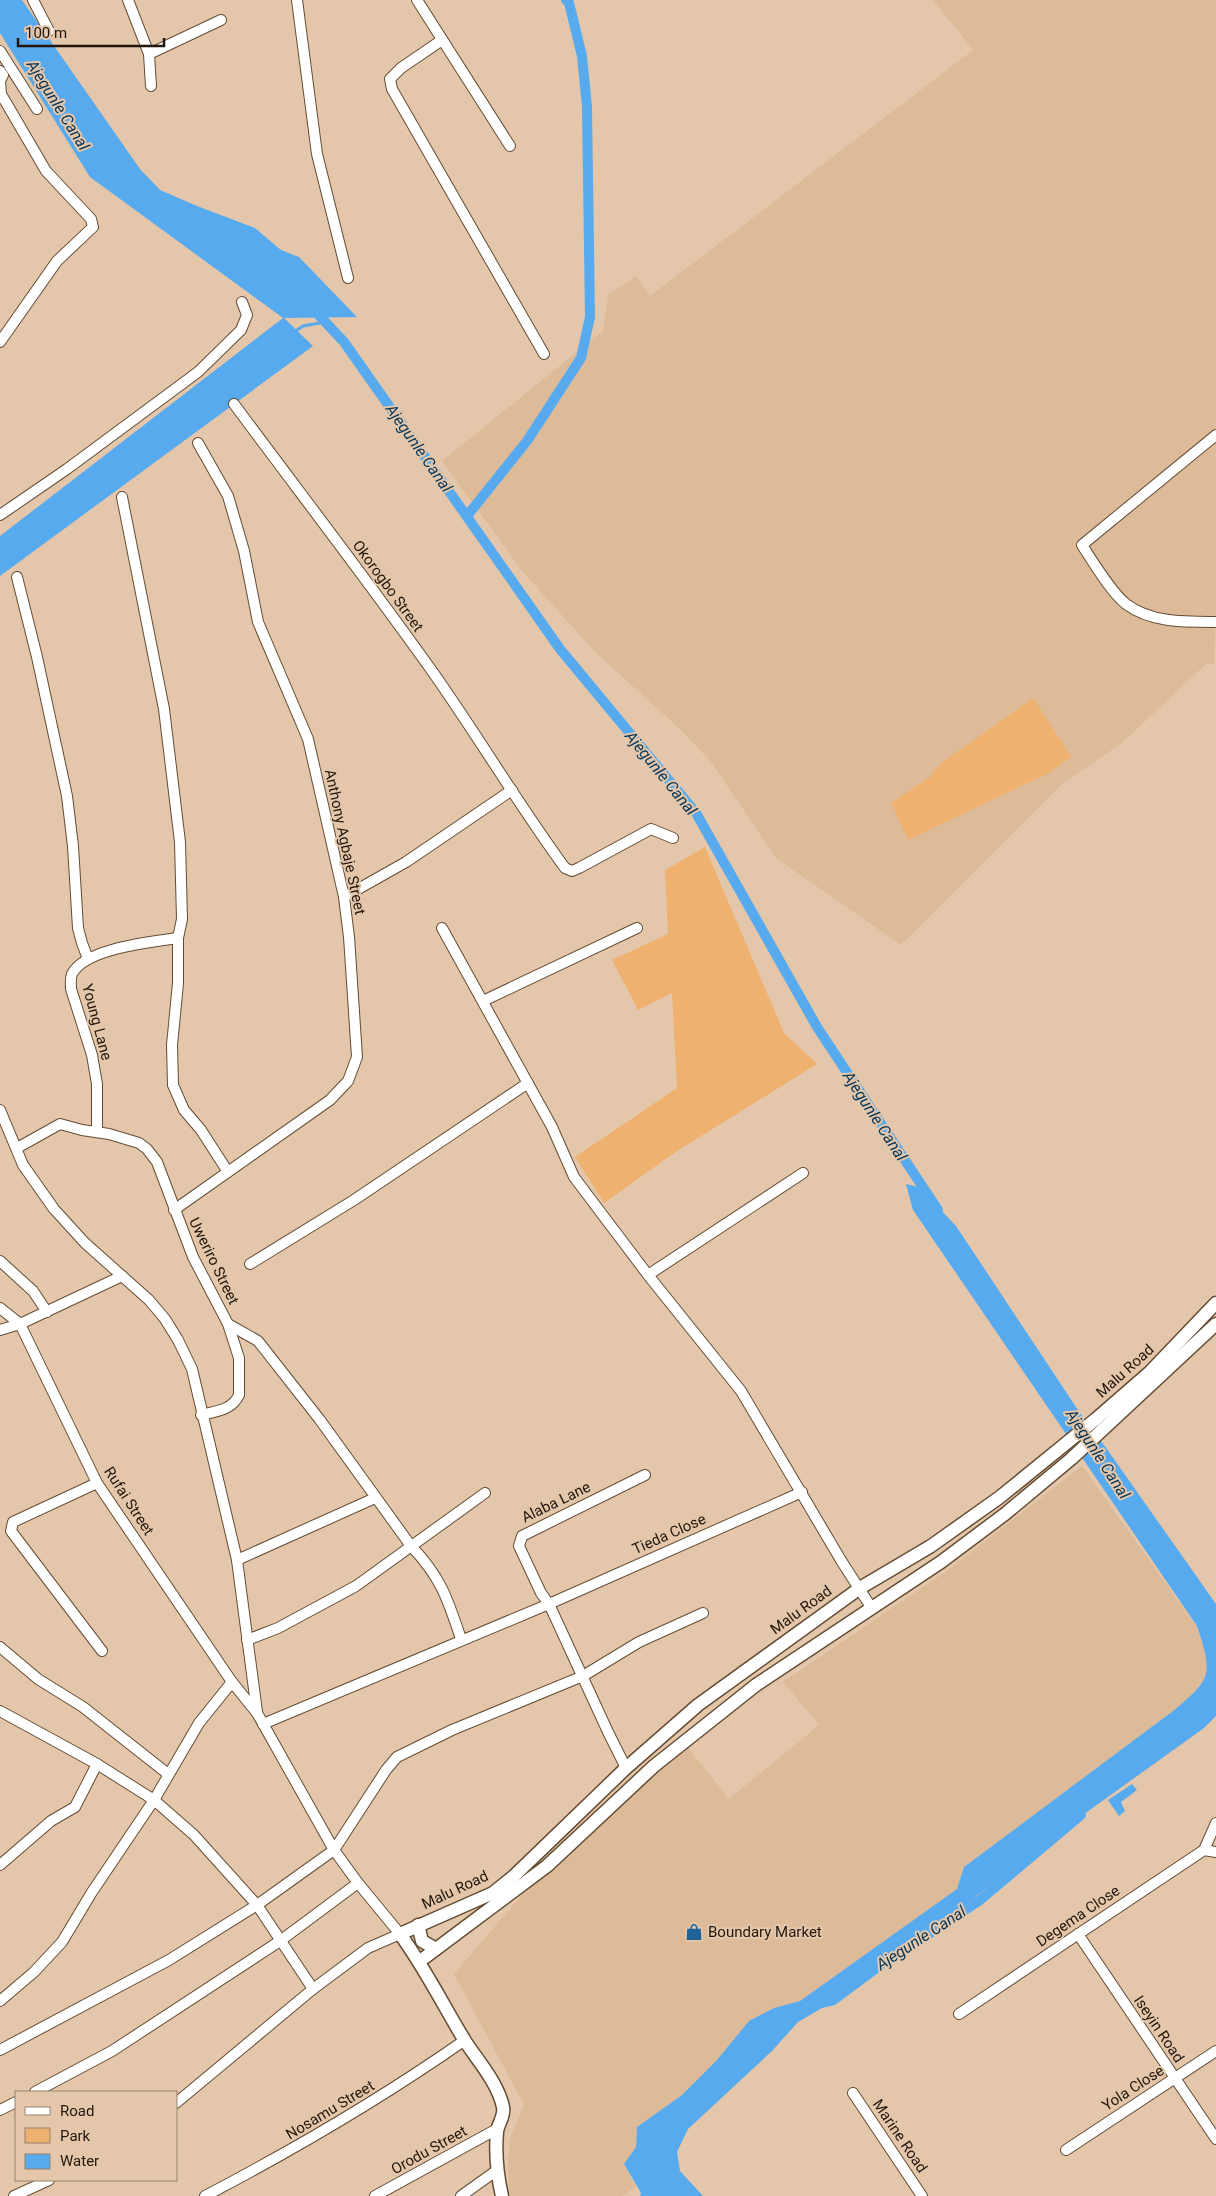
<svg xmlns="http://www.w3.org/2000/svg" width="1216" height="2196" font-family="Roboto,sans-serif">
<rect width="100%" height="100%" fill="#e4c7ab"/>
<!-- built -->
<g fill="#db9">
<path d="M 933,0 L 1216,0 L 1216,607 L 1214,664 L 1207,663 L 1122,743 L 1061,785 L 901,945 L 776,858 L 711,762 L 682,731 L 595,652 L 522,571 L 442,461 L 603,331 L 608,295 L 636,276 L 650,296 L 973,50 Z"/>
<path d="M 1082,1466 L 1197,1627 L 1206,1652 L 1208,1669 L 1200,1689 L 1173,1711 L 964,1867 L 957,1889 L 800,2001 L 774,2008 L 682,2095 L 637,2127 L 636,2147 L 624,2164 L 636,2187 L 622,2196 L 511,2196 L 509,2188 L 508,2159 L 511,2135 L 524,2105 L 454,1974 L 539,1875 L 686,1745 L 729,1799 L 819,1725 L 783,1682 L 948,1570 Z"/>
</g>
<!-- green -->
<g fill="#efb16f">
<path d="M 1033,698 L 1071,757 L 1047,774 L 908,840 L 891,803 L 930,777 L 940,764 Z"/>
<path d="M 705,847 L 784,1033 L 817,1064 L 677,1151 L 604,1203 L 575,1157 L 677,1088 L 672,993 L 638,1010 L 612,960 L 668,934 L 665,870 Z"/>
</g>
<!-- water -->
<g fill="#58aaef">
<path d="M 0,0 L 22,0 L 140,169 L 160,190 L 197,206 L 255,228 L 281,250 L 299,257 L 357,317 L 284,318 L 313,346 L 0,576 L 0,536 L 283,318 L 90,177 L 0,33 Z"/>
<path d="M 906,1184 L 919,1187 L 956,1226 L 1084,1419 L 1104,1445 L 1216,1604 L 1216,1716 L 1204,1728 L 1034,1850 L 905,1953 L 835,2005 L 822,2008 L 798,2022 L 772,2051 L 688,2129 L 677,2152 L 680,2171 L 703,2196 L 640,2196 L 641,2193 L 624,2164 L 636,2147 L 637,2127 L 682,2095 L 717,2060 L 749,2021 L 774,2008 L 800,2001 L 957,1889 L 964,1867 L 1173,1711 C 1212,1679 1213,1674 1197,1626 L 913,1210 Z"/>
<path d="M 1132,1784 L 1137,1790 L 1121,1802 L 1125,1811 L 1119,1816 L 1108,1800 Z"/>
</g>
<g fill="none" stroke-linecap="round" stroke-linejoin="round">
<!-- stream -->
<path stroke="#58aaef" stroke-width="3" d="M 294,332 L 303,326 L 325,322"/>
<!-- canal -->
<g stroke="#58aaef" stroke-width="10">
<path d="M 312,308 L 344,342 L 560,649 L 696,813 L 817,1027 L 938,1210"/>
<path d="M 467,516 L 527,441 L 581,358 L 590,317 L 587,107 L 582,56 L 569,3 L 566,0"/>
<path d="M 921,1939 L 980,1900 L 1081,1815"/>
</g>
<!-- minor casing -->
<g stroke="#644c33" stroke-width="12">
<g id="minor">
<path d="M 33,0 L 49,31"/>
<path d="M 128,0 L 149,54 L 151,86"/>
<path d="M 297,0 L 317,154 L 348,278"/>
<path d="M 417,0 L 510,146"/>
<path d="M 442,40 L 401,68 L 390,79 L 392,89 L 544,354"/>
<path d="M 0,51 L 37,109"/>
<path d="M 149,54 L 221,20"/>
<path d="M 0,71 L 3,75 L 0,81 L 1,94 L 32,147 L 46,171 L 91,219 L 93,227 L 57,261 L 0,342"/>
<path d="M 234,404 C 300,493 368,581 432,671 C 478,736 518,804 565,868 L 572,871 L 579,868 L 651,829 L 673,838"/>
<path d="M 1216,435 L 1082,545 C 1093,562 1111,592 1126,604 C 1151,623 1186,622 1216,622"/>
<path d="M 122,497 L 164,709 L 180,842 L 182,919 L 178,938 L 178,983 L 172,1045 L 173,1085 L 184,1110 L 201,1130 L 228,1172"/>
<path d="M 0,515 L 67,469 L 198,372 L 241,330 L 247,315 L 242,302"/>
<path d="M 17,577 L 37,657 L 67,796 L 73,846 L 78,928 L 82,943 L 88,959"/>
<path d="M 344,897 L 406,862 L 512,790"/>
<path d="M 442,928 L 552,1127 L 574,1177 L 648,1275 L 741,1391 L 842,1562 L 871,1607"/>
<path d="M 483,1001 L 637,928"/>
<path d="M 0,1110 L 23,1165 L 54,1209 L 85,1243 L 149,1300 L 165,1319 L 178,1340 L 192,1369 L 237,1560 L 257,1712"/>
<path d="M 97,1132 L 97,1084 L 92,1055 L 71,989 C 71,984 70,979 72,974 C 85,948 152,942 178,938"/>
<path d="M 17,1148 L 60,1124 L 82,1130 L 109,1134 L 139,1143 L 147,1149 L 157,1162 L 193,1257 L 228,1324 L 239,1358 L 239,1395 C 232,1410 217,1411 201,1415"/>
<path d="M 174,1210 L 330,1100 L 348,1081 L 357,1057 L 349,937 L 344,897 L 308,739 L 258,622 L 244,551 L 228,496 L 198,443"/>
<path d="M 0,1261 L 33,1291 L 47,1312"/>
<path d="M 250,1264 L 354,1200 L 528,1083"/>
<path d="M 648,1275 L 803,1173"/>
<path d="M 0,1308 L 20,1324 L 97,1483 L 232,1682 L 257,1713 L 334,1850 L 358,1883 L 400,1934 L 368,1948 L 313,1989 L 176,2103"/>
<path d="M 228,1324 L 258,1341 L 320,1420 L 411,1546 C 441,1577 448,1600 461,1639"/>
<path d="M 0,1330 L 20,1324 L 122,1276"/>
<path d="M 97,1483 L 13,1522 L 11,1531 L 102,1651"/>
<path d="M 237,1560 L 375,1498"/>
<path d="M 247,1640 L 278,1628 L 356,1586 L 485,1493"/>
<path d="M 0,1647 L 38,1679 L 83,1707 L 168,1774"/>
<path d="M 0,1711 L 97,1764 L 154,1800 L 194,1835 L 257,1905 L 313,1989"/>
<path d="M 263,1724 L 549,1604 L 802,1492"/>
<path d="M 626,1768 L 608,1732 L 549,1604 L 541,1593 L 519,1546 L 522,1536 L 645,1475"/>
<path d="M 1204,1850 L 1216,1823"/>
<path d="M 0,1865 L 51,1821 L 75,1807 L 97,1764"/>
<path d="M 1078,1934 L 1216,2139"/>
<path d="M 0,2001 L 34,1972 L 62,1942 L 92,1892 L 154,1800 L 199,1723 L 232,1682"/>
<path d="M 959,2014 L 1204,1850 L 1216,1852"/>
<path d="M 0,2050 L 169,1960 L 257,1905 L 334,1850 L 386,1770 L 397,1757 L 452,1730 L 583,1676 L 639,1642 L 703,1613"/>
<path d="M 35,2092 L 112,2051 L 280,1941 L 358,1883"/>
<path d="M 853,2093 L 922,2196"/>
<path d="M 0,2110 L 16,2102"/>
<path d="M 1066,2150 L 1216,2051"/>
<path d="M 14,2196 L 49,2180"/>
<path d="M 205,2196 C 295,2149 382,2098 465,2040"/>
<path d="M 375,2196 L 497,2129"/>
<path d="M 461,2196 L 496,2171"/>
</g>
</g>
<!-- major casing -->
<g stroke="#644c33" stroke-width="15">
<g id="major">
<path d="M 418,1925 L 422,1941 L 436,1949"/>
<path d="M 420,1961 L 547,1866 L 654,1766 L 756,1685 L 941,1562 L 1005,1514 L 1071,1459 L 1216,1324"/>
<path d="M 502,2196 C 497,2174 495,2154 497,2132 C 498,2123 505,2117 503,2107 C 498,2083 478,2061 465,2041 C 443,2005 425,1968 400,1934 L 493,1893 L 514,1876 L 626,1768 L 698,1705 L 860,1588 L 931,1546 L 1000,1497 L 1096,1419 L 1150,1372 L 1216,1303"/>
</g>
</g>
<!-- minor -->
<use href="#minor" stroke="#fff" stroke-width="10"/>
<!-- major -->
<use href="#major" stroke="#fff" stroke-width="12"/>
</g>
<!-- icons -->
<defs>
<g id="shop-bare" transform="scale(1.35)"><path d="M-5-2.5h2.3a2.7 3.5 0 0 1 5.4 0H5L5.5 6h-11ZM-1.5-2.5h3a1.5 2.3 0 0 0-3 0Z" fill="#206398" stroke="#e4c7ab" stroke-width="2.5" paint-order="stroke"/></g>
</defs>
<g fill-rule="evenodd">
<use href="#shop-bare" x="694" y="1932"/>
</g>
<g text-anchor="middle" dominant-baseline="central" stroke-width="4" stroke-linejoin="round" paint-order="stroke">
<!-- street labels -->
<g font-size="15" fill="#21170c" stroke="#e4c7ab">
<text transform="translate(388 586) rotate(54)">Okorogbo Street</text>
<text transform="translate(345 842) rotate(78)">Anthony Agbaje Street</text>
<text transform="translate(97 1022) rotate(75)">Young Lane</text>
<text transform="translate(214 1261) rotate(64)">Uweriro Street</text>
<text transform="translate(1125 1371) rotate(-42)">Malu Road</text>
<text transform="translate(129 1501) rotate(57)">Rufai Street</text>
<text transform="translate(556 1502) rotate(-26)">Alaba Lane</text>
<text transform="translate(669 1534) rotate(-24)">Tieda Close</text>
<text transform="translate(801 1610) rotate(-36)">Malu Road</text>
<text transform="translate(455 1890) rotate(-25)">Malu Road</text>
<text transform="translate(1078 1916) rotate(-34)">Degema Close</text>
<text transform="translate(1159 2029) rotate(56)">Iseyin Road</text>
<text transform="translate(1133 2088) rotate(-33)">Yola Close</text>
<text transform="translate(330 2110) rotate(-31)">Nosamu Street</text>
<text transform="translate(900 2136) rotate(56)">Marine Road</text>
<text transform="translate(429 2150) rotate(-29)">Orodu Street</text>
</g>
<!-- poi labels -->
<g font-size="15" fill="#21170c" stroke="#e4c7ab" text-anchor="start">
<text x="708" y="1932">Boundary Market</text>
</g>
<!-- water labels -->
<g font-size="16" font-style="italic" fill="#073658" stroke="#e4c7ab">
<text transform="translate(58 105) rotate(58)">Ajegunle Canal</text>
<text transform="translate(419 448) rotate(55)">Ajegunle Canal</text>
<text transform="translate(661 773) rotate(51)">Ajegunle Canal</text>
<text transform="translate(875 1116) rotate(57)">Ajegunle Canal</text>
<text transform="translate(1098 1454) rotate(57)">Ajegunle Canal</text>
<text transform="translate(921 1938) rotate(-33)">Ajegunle Canal</text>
</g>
</g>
<!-- legend -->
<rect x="15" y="2091" width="162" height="90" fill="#e4c7ab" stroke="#96816b"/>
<rect x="25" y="2107" width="25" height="8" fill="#ffffff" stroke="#96816b"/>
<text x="60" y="2116" font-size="15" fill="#21170c">Road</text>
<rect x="25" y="2128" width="25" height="15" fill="#efb16f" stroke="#96816b"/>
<text x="60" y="2141" font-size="15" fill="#21170c">Park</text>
<rect x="25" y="2154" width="25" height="15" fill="#58aaef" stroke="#96816b"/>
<text x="60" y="2166" font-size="15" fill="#21170c">Water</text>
<!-- scale -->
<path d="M18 38v8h146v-8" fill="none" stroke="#21170c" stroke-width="2.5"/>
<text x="25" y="38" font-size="15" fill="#21170c" stroke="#e4c7ab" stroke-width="4" paint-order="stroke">100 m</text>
</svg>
